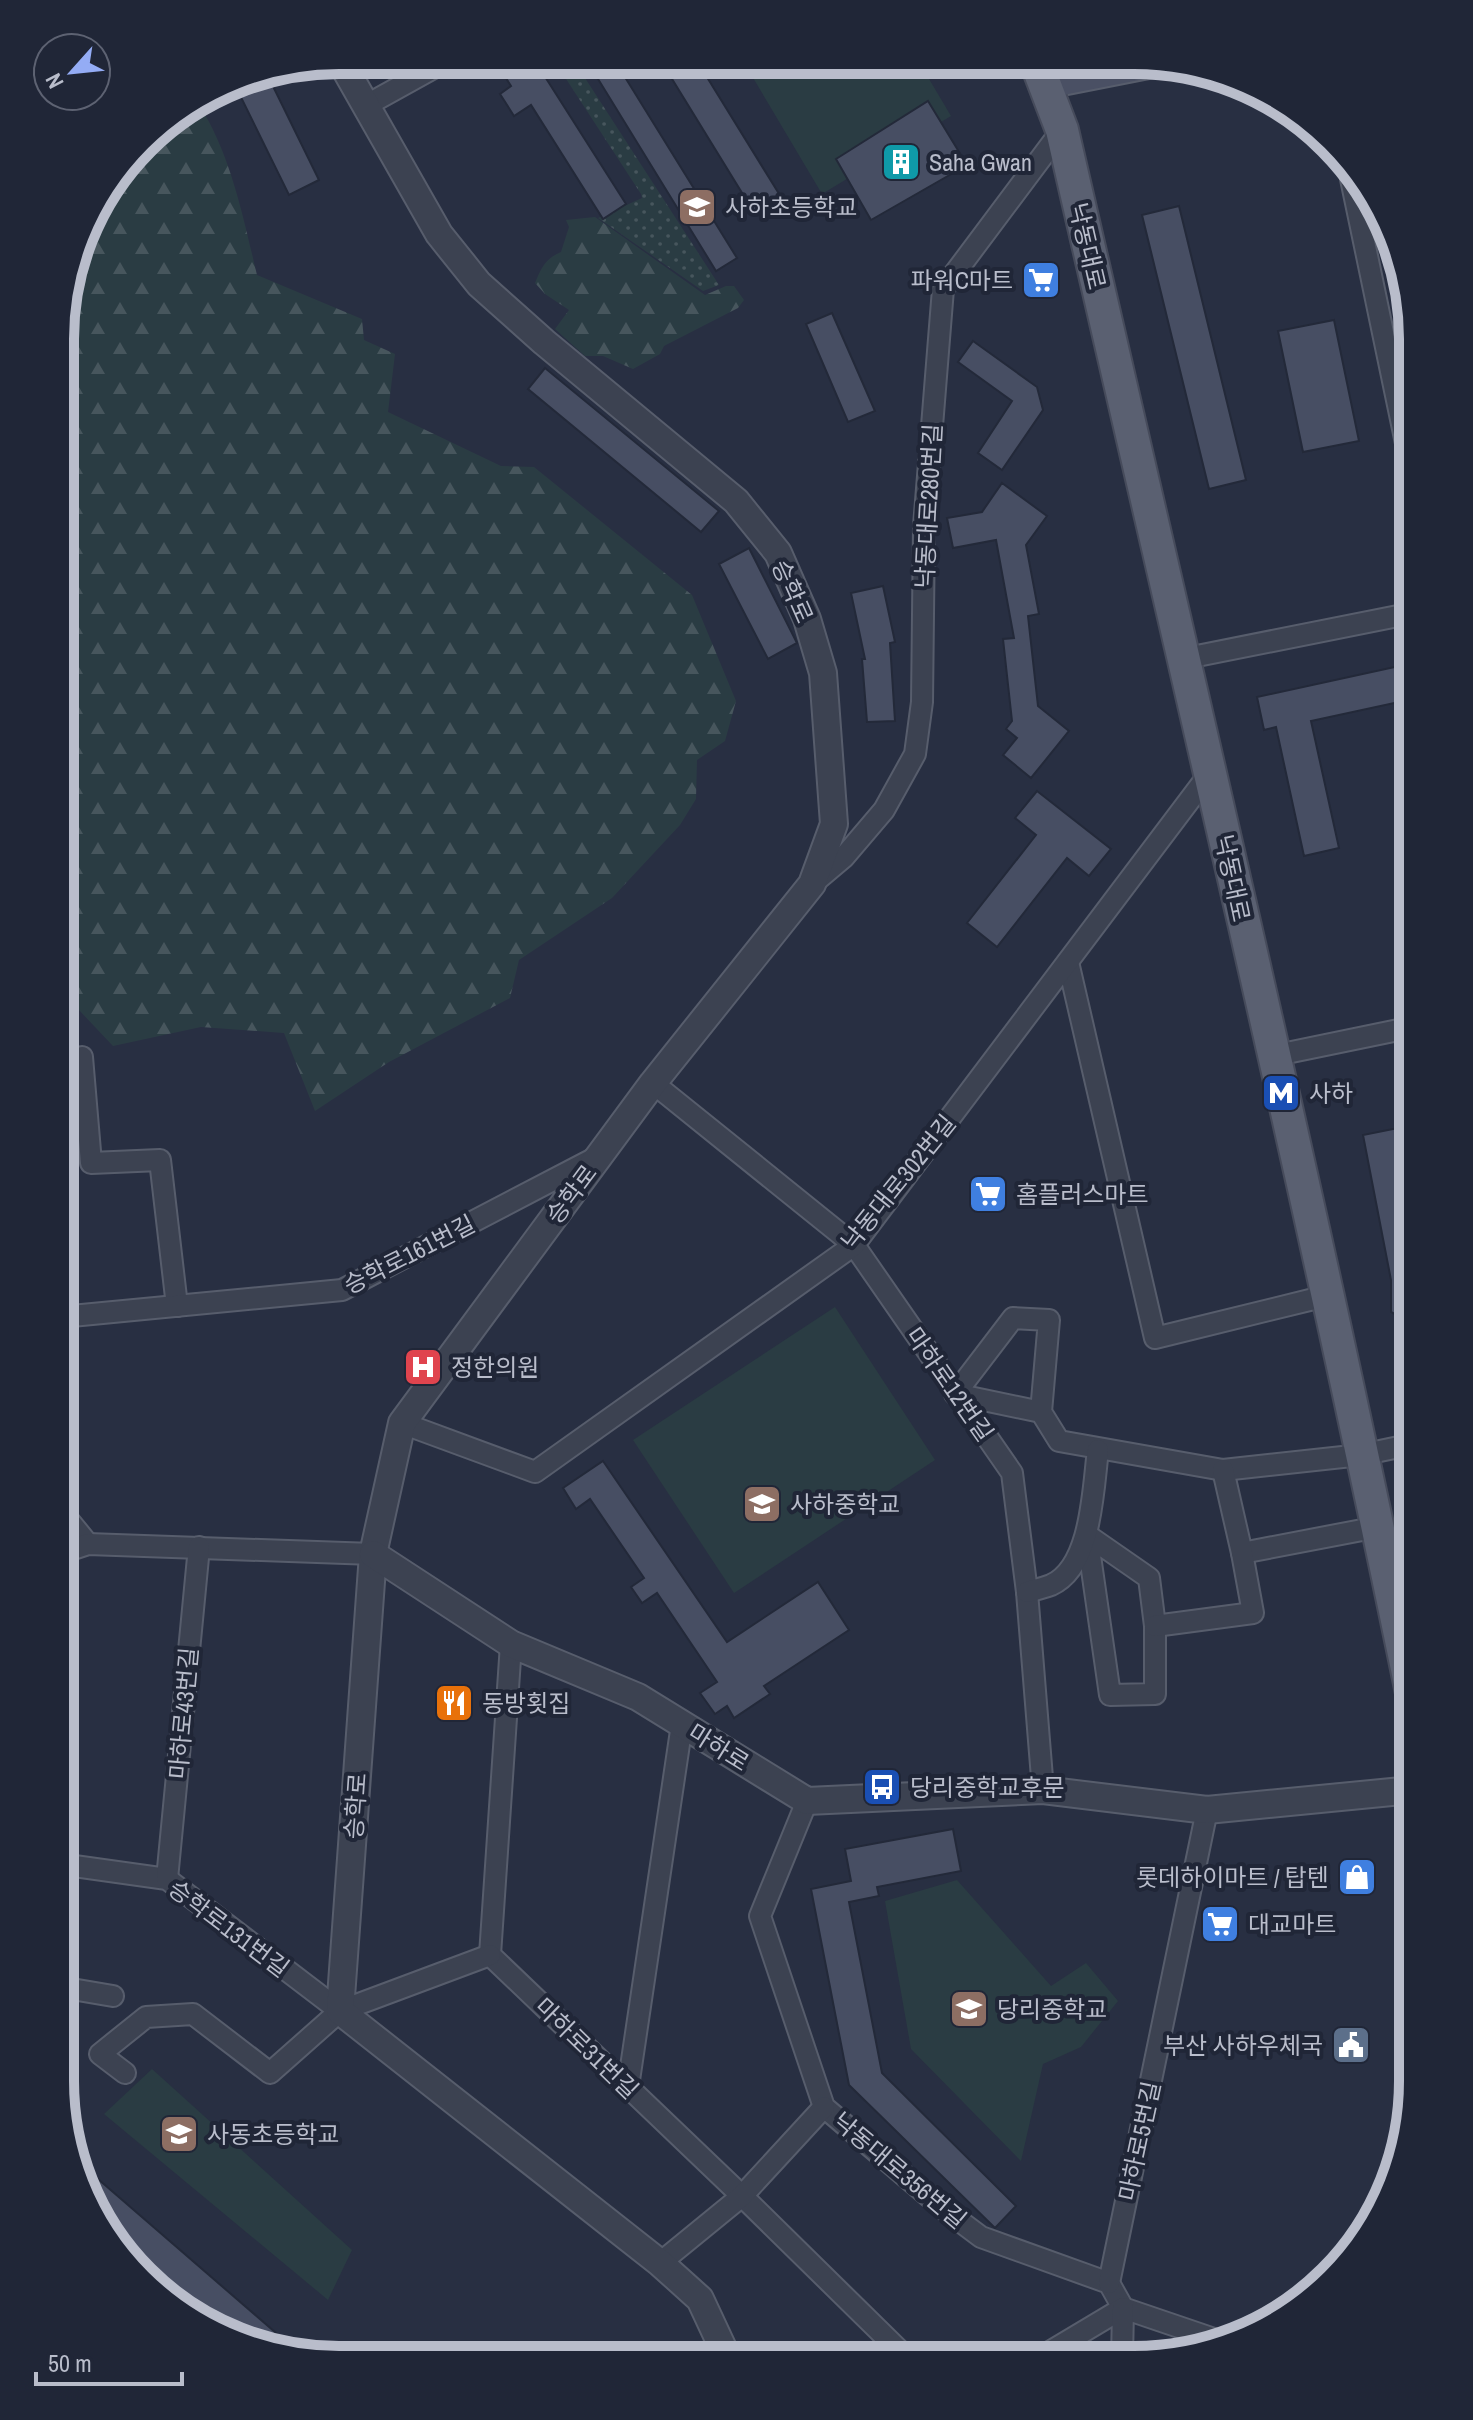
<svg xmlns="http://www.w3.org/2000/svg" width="1473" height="2420" font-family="'Archivo Narrow','Noto Sans KR',sans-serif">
<defs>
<pattern id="grass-dots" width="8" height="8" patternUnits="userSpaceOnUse" patternTransform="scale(2)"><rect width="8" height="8" fill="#2a3c43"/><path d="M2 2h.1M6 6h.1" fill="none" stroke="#47565d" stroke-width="1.8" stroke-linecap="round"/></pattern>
<pattern id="forest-firs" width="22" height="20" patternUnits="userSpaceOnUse" patternTransform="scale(2)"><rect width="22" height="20" fill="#2a3c43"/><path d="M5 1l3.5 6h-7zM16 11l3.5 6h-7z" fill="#47565d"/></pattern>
</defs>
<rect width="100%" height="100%" fill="#282f42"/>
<!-- grass -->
<path fill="url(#grass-dots)" d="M 562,61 L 574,61 L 719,285 L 703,291 L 598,218 L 642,198 L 641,194 L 557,65 Z"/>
<!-- forest -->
<g fill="url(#forest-firs)">
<path d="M 198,103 C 231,154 243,217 257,275 L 362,319 L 364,340 L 395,354 L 388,412 L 501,466 L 534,467 L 692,595 L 736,701 L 725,741 L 697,760 L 696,799 L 680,825 L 612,898 L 519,960 L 510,998 L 389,1062 L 315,1111 L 284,1033 L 201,1027 L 113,1046 L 61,991 L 62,303 L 89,215 L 155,130 Z"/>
<path d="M 595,217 L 705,295 L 726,286 L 734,286 L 744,300 L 738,308 L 664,346 L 660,354 L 633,369 L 603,356 L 585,356 L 555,329 L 569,310 L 545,294 L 535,283 C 541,268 546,258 561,252 L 569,227 L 566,220 Z"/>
</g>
<!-- green -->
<g fill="#2a3c43">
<path d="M 743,61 L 919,62 L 951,116 L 822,194 Z"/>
<path d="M 835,1307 L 935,1460 L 734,1593 L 633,1440 Z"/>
<path d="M 957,1880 L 1051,1986 L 1086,1963 L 1118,2001 L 1081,2047 L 1043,2064 L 1021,2161 L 911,2049 L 885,1901 Z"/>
<path d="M 152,2069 L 352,2250 L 328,2300 L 104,2114 Z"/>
</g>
<!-- building -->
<g fill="#474e63" stroke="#232939" stroke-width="2">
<path d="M 527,61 L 535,61 L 626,204 L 603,219 L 531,105 L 514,116 L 500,94 L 511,86 L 504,75 Z"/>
<path d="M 587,61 L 615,61 L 737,258 L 716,271 Z"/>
<path d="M 661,61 L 697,61 L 781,197 L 755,214 Z"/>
<path d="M 267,74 L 319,180 L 289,195 L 233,81 Z"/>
<path d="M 928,101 L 967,165 L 871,220 L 836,159 Z"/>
<path d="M 1179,206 L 1246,480 L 1209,489 L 1142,215 Z"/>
<path d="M 832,313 L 875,411 L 848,422 L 806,324 Z"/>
<path d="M 1334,320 L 1359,441 L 1303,452 L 1278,331 Z"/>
<path d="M 973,341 L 1037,387 L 1043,410 L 1002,470 L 978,453 L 1012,401 L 958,362 Z"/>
<path d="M 545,368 L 719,511 L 701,532 L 528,389 Z"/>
<path d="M 1002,483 L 1047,516 L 1026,545 L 1039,614 L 1028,616 L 1038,706 L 1069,731 L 1031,778 L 1003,755 L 1017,738 L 1006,729 L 1012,721 L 1003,639 L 1014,638 L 996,540 L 953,548 L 947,518 L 982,512 Z"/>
<path d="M 749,548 L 797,643 L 768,659 L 719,564 Z"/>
<path d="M 883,586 L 895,642 L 890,643 L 895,721 L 867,722 L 862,659 L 865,659 L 851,593 Z"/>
<path d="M 1413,663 L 1413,699 L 1311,721 L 1339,848 L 1304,856 L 1276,727 L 1264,730 L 1257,697 Z"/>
<path d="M 1037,791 L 1111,849 L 1089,876 L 1067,858 L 997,947 L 967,923 L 1036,835 L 1015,818 Z"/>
<path d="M 1413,1125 L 1413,1324 L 1391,1312 L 1391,1280 L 1363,1135 Z"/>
<path d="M 603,1461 L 727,1642 L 818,1582 L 849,1630 L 764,1686 L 770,1694 L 734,1718 L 727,1706 L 715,1714 L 700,1693 L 717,1682 L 657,1593 L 642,1603 L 631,1587 L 644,1578 L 590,1499 L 576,1509 L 563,1488 Z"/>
<path d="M 953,1829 L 961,1871 L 877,1887 L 879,1896 L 849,1902 L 882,2073 L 1016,2206 L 995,2228 L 849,2085 L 811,1889 L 851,1881 L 845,1849 Z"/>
<path d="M 76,2160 L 298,2352 L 296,2355 L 213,2320 L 189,2299 L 182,2307 L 169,2302 L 154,2282 L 160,2275 L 125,2245 L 81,2187 Z"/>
</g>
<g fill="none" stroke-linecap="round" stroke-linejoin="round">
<!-- minor casing -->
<g stroke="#575d6c" stroke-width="24">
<g id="minor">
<path d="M 365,106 L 448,60"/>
<path d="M 1351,179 L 1413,477"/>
<path d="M 1182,659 L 1413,613"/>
<path d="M 812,884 L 844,857 L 884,810 L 915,754 L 922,702 L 924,526 L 943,289 L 1062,130"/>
<path d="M 1068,962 L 1155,1338 L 1326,1296"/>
<path d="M 1272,1056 L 1413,1027"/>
<path d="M 61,1063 L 82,1057 L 91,1163 L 160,1160 L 177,1306"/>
<path d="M 653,1083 L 854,1245 L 1012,1473 L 1027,1592 L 1043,1790"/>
<path d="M 61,1317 L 342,1290 L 595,1158"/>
<path d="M 1041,1412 L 1049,1320 L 1013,1318 L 955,1394 L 1041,1412 L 1059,1441 L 1223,1470 L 1361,1455 L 1413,1444"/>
<path d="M 402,1423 L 535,1472 L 854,1245 L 1210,773"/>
<path d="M 61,1511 L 88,1544"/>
<path d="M 1087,1535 L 1149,1578 L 1155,1626 L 1155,1694 L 1110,1695 Z"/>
<path d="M 61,1553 L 88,1544 L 373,1554"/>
<path d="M 1242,1553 L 1378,1527"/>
<path d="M 1027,1592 C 1034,1590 1043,1588 1051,1585 C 1092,1567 1093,1488 1098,1450"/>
<path d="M 1155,1626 L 1253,1613 L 1242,1553 L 1223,1470"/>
<path d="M 511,1644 L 490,1955 L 742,2196 L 908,2359"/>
<path d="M 807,1801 L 760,1916 L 824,2107 L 945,2210 L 981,2237 L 1109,2283 L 1123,2308 L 1223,2342"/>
<path d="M 60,1864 L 167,1879 L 340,2011"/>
<path d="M 167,1879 L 199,1547"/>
<path d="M 60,1987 L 113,1996"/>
<path d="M 125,2073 L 100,2054 L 146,2017 L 193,2014 L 270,2073 L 340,2011 L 490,1955"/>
<path d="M 628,2087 L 682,1724"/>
<path d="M 660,2263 L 742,2196 L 824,2107"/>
<path d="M 1109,2283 L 1207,1810"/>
<path d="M 1036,2360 L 1123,2308"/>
<path d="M 1122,2360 L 1123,2308"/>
</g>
</g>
<!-- tertiary casing -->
<g stroke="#575d6c" stroke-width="30">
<g id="tertiary">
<path d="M 340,60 L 439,234 L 479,284 L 544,342 L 736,501 L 778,553 L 807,619 L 823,673 L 834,824 L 812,884 L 653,1083 L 402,1423 L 373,1554 L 340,2011 L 660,2263 L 700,2299 L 728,2359"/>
<path d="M 373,1554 L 511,1644 L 638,1697 L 807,1801 L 1043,1790 L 1207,1810 L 1412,1790"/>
</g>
</g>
<!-- secondary casing -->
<g stroke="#575d6c" stroke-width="34">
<path id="secondary" d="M 1046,83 L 1153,62"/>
</g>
<!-- primary casing -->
<g stroke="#464b5b" stroke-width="36">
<path id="primary" d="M 1036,62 L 1062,130 C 1181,652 1306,1173 1413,1698"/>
</g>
<!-- path -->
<path stroke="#48595f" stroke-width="3" stroke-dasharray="6 6" stroke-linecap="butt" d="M 62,427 L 76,369 L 75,319 L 105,194"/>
<!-- minor -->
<use href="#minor" stroke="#3c4251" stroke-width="20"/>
<!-- tertiary -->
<use href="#tertiary" stroke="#3c4251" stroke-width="26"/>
<!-- secondary -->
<use href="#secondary" stroke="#4a5064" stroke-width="30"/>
<!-- primary -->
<use href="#primary" stroke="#5a6071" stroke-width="32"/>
</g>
<!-- icons -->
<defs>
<g id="building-square" transform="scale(2)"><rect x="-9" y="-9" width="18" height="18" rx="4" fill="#0f9aa8" stroke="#202637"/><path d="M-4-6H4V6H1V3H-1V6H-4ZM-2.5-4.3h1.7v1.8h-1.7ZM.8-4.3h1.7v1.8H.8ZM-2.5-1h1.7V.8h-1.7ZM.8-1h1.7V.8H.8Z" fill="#fff"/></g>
<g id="school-square" transform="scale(2)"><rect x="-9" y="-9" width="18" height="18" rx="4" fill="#8d6e63" stroke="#202637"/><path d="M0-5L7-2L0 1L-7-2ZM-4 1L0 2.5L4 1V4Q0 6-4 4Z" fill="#fff"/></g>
<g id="supermarket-square" transform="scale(2)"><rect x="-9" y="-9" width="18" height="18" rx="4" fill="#3f7fe0" stroke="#202637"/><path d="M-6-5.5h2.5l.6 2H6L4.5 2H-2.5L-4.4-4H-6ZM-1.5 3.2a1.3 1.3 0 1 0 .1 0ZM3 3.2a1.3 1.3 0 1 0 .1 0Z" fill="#fff"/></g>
<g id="metro-square" transform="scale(2)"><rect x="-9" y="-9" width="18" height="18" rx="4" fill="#1a4fb4" stroke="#202637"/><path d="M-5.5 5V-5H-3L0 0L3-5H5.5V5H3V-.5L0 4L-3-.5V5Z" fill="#fff"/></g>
<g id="hospital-square" transform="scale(2)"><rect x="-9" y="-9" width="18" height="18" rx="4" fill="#e0444e" stroke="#202637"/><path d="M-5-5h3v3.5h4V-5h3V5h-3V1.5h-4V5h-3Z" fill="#fff"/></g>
<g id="restaurant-square" transform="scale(2)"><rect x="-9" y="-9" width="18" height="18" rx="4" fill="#e8710a" stroke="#202637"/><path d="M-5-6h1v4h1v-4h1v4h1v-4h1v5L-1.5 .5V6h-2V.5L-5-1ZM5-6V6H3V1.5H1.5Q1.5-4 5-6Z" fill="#fff"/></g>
<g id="bus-square" transform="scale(2)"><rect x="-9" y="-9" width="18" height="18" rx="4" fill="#1a4fb4" stroke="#202637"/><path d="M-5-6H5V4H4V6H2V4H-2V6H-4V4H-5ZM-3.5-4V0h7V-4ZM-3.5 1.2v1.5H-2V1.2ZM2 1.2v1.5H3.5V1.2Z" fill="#fff"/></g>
<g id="shop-square" transform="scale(2)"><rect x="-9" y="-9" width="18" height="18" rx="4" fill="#3f7fe0" stroke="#202637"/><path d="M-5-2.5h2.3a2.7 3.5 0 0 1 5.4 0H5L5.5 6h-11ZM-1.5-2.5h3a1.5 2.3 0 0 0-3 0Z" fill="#fff"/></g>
<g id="civic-square" transform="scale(2)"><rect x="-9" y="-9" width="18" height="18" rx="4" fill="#5c6f8a" stroke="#202637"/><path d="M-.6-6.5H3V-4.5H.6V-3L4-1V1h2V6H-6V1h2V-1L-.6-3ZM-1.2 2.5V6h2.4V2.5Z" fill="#fff"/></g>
</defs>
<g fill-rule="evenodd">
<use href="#building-square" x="901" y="162"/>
<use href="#school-square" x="697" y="207"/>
<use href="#supermarket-square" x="1041" y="280"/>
<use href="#metro-square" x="1281" y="1093"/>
<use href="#supermarket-square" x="988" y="1194"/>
<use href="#hospital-square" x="423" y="1367"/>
<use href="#school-square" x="762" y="1504"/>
<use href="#restaurant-square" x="454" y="1703"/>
<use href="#bus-square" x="882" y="1787"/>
<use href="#shop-square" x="1357" y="1877"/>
<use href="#supermarket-square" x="1220" y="1924"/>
<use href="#school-square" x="969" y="2009"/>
<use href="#civic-square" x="1351" y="2045"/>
<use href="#school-square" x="179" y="2134"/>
</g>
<g text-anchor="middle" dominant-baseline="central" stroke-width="8" stroke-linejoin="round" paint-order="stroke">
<!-- poi labels -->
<g font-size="24" fill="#b9bdcb" stroke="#202637" text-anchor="start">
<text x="929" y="162">Saha Gwan</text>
<text x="725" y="207">사하초등학교</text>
<text x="1013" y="280" text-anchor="end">파워C마트</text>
<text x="1309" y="1093">사하</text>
<text x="1016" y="1194">홈플러스마트</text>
<text x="451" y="1367">정한의원</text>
<text x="790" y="1504">사하중학교</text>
<text x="482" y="1703">동방횟집</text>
<text x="910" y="1787">당리중학교후문</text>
<text x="1329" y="1877" text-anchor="end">롯데하이마트 / 탑텐</text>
<text x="1248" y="1924">대교마트</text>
<text x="997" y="2009">당리중학교</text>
<text x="1323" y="2045" text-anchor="end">부산 사하우체국</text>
<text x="207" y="2134">사동초등학교</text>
</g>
<!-- street labels -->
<g font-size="24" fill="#b9bdcb" stroke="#202637">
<text transform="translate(1088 246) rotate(77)">낙동대로</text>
<text transform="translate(928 506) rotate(-87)">낙동대로280번길</text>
<text transform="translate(793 591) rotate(66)">승학로</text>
<text transform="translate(1233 878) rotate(78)">낙동대로</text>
<text transform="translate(898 1182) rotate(-51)">낙동대로302번길</text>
<text transform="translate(571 1194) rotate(-53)">승학로</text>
<text transform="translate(409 1254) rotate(-27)">승학로161번길</text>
<text transform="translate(950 1384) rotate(55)">마하로12번길</text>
<text transform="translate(183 1713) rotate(-85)">마하로43번길</text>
<text transform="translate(719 1747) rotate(32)">마하로</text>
<text transform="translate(355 1806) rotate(-86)">승학로</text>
<text transform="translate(229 1928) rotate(37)">승학로131번길</text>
<text transform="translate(587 2048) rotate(44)">마하로31번길</text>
<text transform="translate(1139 2141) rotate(-78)">마하로5번길</text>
<text transform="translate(900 2170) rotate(40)">낙동대로356번길</text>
</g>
</g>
<!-- crop -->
<path d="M0 0H1473V2420H0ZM339 74H1134A265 265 0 0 1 1399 339V2081A265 265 0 0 1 1134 2346H339A265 265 0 0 1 74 2081V339A265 265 0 0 1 339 74Z" fill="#202637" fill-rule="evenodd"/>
<path fill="none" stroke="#b9bdcb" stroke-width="10" d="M339 74H1134A265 265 0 0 1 1399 339V2081A265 265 0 0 1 1134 2346H339A265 265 0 0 1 74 2081V339A265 265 0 0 1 339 74Z"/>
<!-- north arrow -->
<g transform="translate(72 72) rotate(243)"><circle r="38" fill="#202637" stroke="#5d6272" stroke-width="2"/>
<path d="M0-6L14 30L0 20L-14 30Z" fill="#94acf5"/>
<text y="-12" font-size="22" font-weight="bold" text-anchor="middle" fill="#b9bdcb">N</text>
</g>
<!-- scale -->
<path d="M36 2372v12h146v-12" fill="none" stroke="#b9bdcb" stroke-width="4"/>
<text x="48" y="2372" font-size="24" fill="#b9bdcb" stroke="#202637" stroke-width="6" paint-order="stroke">50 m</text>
</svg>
